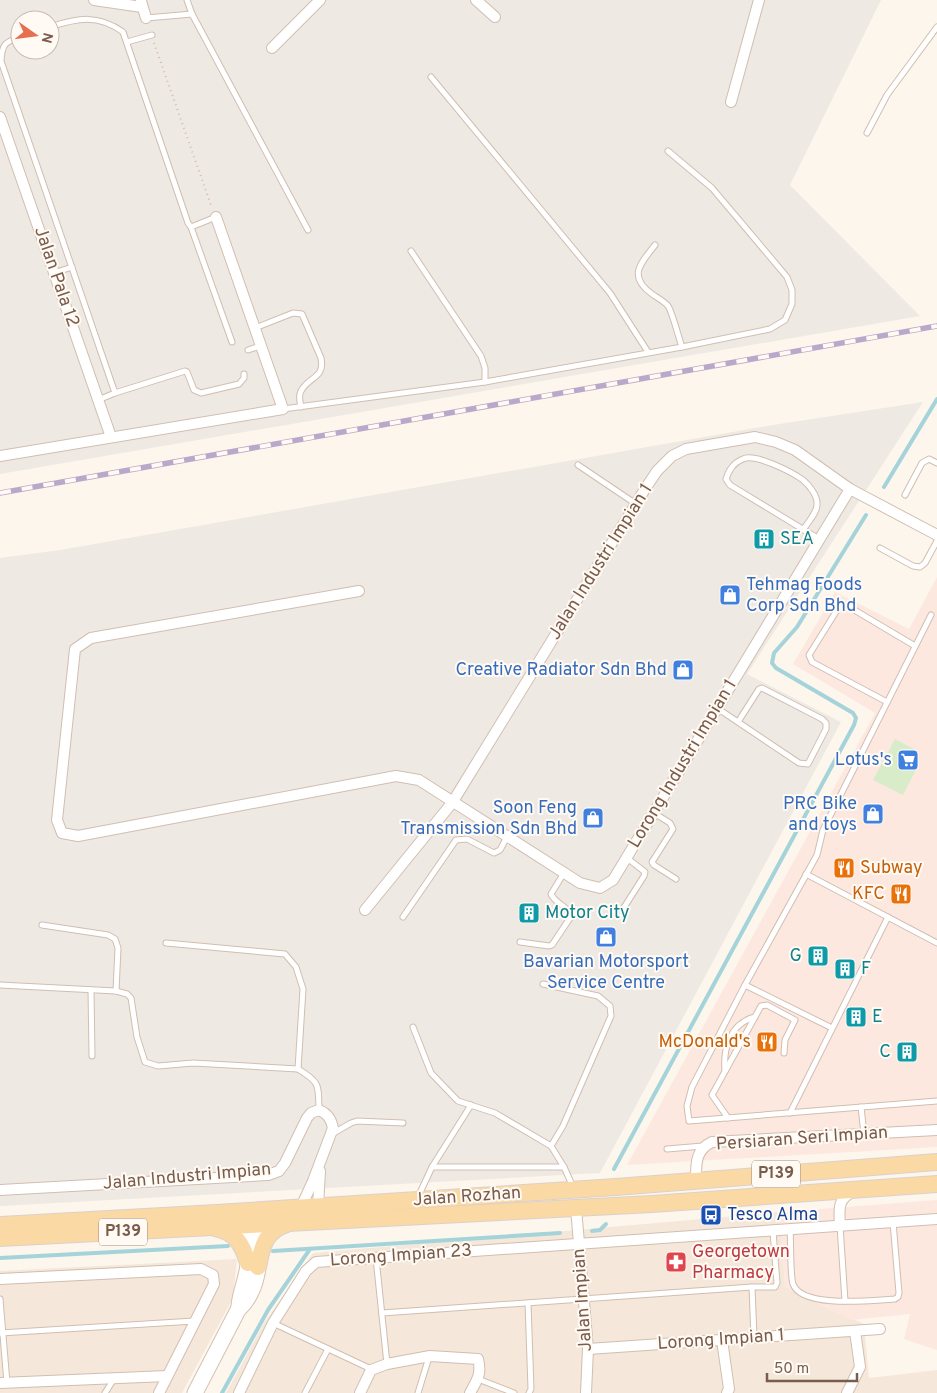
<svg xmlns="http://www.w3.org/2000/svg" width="937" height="1393" font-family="Overpass,sans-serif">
<rect width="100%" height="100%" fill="#fdf6ec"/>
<!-- residential -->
<g fill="#f5e8da">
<path d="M 780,1212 L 785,1286 L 864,1324 L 869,1378 L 937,1370 L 937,1393 L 226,1393 L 264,1323 L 313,1253 Z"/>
<path d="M 237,1259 L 233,1298 L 182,1393 L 0,1393 L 0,1271 Z"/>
</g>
<!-- commercial -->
<g fill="#fde8e0">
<path d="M 937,577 L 937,1147 L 627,1165 L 875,713 L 793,664 L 835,592 L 909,629 Z"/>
<path d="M 937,1200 L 937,1350 L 904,1339 L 910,1314 L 851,1320 L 785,1287 L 780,1212 Z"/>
</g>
<!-- industrial -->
<g fill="#efe9e4" fill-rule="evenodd">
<path d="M 0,0 L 881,0 L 790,185 L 920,316 L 0,474 ZM 20,20 L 50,20 L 50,50 L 20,50 Z"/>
<path d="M 923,402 L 747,674 L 841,722 L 600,1173 L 0,1206 L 0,558 L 60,550 L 773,425 Z"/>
</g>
<!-- green -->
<path fill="#d8ecc9" d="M 895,739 L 916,750 L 918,766 L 903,795 L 873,780 Z"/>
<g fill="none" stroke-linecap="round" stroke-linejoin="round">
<!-- stream -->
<g stroke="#a5d3da" stroke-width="4">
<path d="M 884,487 L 937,399"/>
<path d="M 614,1169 L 854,725 L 856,718 L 853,713 L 776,668 L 772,663 L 774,653 L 797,627 L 866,515"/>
<path d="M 592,1231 L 600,1230 L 606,1224"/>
<path d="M 273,1251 L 560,1233"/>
<path d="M 0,1258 L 228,1246"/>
<path d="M 222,1393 L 268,1310 L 310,1249"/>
</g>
<!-- lane casing -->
<g stroke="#d1beb0" stroke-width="7">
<g id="lane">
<path d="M 187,0 L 192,14"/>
<path d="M 146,18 L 192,14 L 308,230"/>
<path d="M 50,27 C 78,18 98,14 123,32 L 188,223 L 191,227 L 216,217"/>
<path d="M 20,37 C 5,42 2,44 1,61 L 115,393 L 185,371 L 187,372 L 194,390 L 201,393 L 239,384 L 244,378 L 244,374"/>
<path d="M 127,42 L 152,35"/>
<path d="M 431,77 L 610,293 L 648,352"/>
<path d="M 867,133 L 887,95 L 937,27"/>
<path d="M 191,227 L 232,342"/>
<path d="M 655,245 C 641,263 627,276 652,294 C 656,297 664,301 668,306 C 672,311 679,339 682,347"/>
<path d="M 411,251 L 481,356 L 485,368 L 485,382"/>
<path d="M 54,273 L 72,267"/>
<path d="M 255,328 L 293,313 L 302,314 L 321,358 C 325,379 309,376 301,391 C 298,396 300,401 301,407"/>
<path d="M 248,350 L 260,346"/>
<path d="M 98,400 L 115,393"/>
<path d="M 283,409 L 485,382 L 682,347 L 770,329 L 785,320 L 792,304 L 792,290 L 787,277 L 712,188 L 668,151"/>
<path d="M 578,465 L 636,504"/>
<path d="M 905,495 L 922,463 L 929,459 L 937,463"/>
<path d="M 803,530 C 808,522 818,512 817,503 C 817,495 809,485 803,480 C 792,472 755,453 743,459 C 733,463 729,470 726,479 L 730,485 L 819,539"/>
<path d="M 880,548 L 913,566 L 920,567 L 925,563 L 937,541"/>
<path d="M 931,615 L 823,830 L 817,855 L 745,985 L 692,1087 L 687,1106 L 689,1121 L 937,1101"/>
<path d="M 887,702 L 812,662 L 809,655 L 839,607 L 846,605 L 915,646"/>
<path d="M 717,708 L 799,763 L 808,764 L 826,729 L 826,723 L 822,719 L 762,688 L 759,689 L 738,722"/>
<path d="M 654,813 L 670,823 L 673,829 L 652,862 L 654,865 L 676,879"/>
<path d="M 806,874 L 937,943"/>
<path d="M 623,909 L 644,876 L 645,872 L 627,858"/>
<path d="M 403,917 L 456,840 L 467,839 L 494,853 L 500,850 L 507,837"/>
<path d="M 42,925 L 108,935 L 115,939 L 118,948 L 116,991"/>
<path d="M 520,942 L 549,946 L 552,945 L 570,918 L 571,914 C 566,906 555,903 551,894 L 564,873"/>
<path d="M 166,943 L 285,954 L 296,967 L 303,989 L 298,1069"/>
<path d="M 543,984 L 598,996 L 610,1006 L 611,1016 L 563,1126 L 551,1146"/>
<path d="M 0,985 L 116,991 L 127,994 L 131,998 L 137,1037 L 145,1062 L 158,1066 L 193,1063 L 298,1069 C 321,1083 318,1085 319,1110"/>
<path d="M 745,985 L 832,1028"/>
<path d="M 91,990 L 92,1056"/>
<path d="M 413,1027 L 431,1073 L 458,1101 L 495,1113 L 551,1146 L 564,1167 L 573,1187"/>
<path d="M 725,1071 C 723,1049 730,1023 755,1017"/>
<path d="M 861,1107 L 864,1134"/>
<path d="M 790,1113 L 888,917"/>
<path d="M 728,1118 L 712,1095 L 761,1006 L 767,1005 L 795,1020 L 785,1040 L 784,1053"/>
<path d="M 332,1134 L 351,1123 L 357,1121 L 403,1123"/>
<path d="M 667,1149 L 703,1146"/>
<path d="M 432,1167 L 564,1167"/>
<path d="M 418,1197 L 432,1167 L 471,1105"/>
<path d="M 840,1226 L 845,1301"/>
<path d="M 790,1229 C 791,1241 790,1275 793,1284 C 802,1309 874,1300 895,1299 L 898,1297 L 899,1293 L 893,1222"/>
<path d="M 376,1258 L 387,1364"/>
<path d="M 752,1287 L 754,1338"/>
<path d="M 0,1299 L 7,1383"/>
<path d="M 528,1303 L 531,1389 L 529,1393"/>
<path d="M 382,1313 L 752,1287 L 775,1287 L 777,1283 L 773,1231"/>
<path d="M 273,1323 L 371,1369"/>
<path d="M 0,1333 L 194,1321"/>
<path d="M 478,1379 L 514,1393"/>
<path d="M 105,1393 L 114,1379"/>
<path d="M 305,1393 L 328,1349"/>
<path d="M 418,1393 L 429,1357"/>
</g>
</g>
<!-- street casing -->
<g stroke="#d1beb0" stroke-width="12">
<g id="street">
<path d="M 94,0 L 142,7"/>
<path d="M 476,0 L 495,17"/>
<path d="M 141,1 L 146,18"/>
<path d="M 272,48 L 320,0"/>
<path d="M 731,102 L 759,0"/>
<path d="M 0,117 L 111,437"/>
<path d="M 0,456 L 283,409 L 216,217"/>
<path d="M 359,591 L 91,638 L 75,649 L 57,820 L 62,833 L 78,836 L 396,776 L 419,780 L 580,883 L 600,888 L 613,880 L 850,489"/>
<path d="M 365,910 L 452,803 L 645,489 L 657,471 L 672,456 L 686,449 L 755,437 L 776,442 L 795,450 L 850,489 L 937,535"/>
<path d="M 696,1181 C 696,1164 695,1150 712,1142 L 937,1130"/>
<path d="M 0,1190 L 268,1175 L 279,1171 L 285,1163 L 307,1118 L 311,1113 L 319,1110 C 328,1114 331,1119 333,1128 L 313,1181 L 301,1207"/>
<path d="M 318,1206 L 320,1171"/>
<path d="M 576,1208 L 588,1349 L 586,1393"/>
<path d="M 840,1226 C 839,1209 837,1199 854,1191"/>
<path d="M 0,1279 L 201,1269 L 213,1275 L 214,1284 L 159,1393"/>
<path d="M 722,1340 L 729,1389 L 727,1393"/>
<path d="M 588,1349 L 880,1329"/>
<path d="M 0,1383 L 167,1376"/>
<path d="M 239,1393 L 273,1323 L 306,1271 L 316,1262 L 937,1219"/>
<path d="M 360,1393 L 371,1370 L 387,1364 L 430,1356 L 478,1359 C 482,1374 477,1380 470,1393"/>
<path d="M 847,1393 L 860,1367 L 855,1331"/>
</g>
</g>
<!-- secondary casing -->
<g stroke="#d6c0b0" stroke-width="17">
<g id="secondary">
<path d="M 239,1306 C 240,1292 247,1279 248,1264 C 249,1248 247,1232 247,1216"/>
<path d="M 195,1393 L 238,1310 C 264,1286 259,1248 259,1215"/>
</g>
</g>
<!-- primary casing -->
<g stroke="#dad1cd" stroke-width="18">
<g id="primary">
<path d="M 0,1225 L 217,1213 L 616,1187 L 937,1162"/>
<path d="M 215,1228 C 235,1231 243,1245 248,1263"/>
<path d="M 0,1238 L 652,1204 L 937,1184"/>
<path d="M 258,1267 C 262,1246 265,1231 287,1224"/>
</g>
</g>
<!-- path -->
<path stroke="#d9b8a5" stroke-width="2" stroke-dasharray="1 4" stroke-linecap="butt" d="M 154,43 L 212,208"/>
<!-- lane -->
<use href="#lane" stroke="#fff" stroke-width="5"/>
<!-- street -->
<use href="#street" stroke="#fff" stroke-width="10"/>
<!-- secondary -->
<use href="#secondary" stroke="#fff" stroke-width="15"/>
<!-- primary -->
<use href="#primary" stroke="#fbd9a5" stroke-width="16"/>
<!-- rail casing -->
<g stroke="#b9a8c9" stroke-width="5.5">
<path id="rail" d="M 0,493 L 937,326"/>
</g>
<!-- rail -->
<use href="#rail" stroke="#fffaf3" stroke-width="4" stroke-dasharray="11" stroke-linecap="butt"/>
</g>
<!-- icons -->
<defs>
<g id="building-square" transform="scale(1.125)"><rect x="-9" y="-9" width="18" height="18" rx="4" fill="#0f9aa8" stroke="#fffaf3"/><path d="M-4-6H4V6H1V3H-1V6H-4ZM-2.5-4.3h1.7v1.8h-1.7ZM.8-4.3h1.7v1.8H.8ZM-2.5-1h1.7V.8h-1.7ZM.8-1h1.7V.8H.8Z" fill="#fff"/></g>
<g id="shop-square" transform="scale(1.125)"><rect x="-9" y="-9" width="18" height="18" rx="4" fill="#3f7fe0" stroke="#fffaf3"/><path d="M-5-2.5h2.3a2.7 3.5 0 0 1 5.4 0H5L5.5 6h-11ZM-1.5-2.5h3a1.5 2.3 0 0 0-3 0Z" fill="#fff"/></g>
<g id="supermarket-square" transform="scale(1.125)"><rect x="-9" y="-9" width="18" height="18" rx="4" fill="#3f7fe0" stroke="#fffaf3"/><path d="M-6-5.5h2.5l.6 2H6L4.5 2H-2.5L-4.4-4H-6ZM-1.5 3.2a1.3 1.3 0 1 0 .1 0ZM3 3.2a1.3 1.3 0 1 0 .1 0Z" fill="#fff"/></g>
<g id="restaurant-square" transform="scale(1.125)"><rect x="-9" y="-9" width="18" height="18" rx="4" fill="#e8710a" stroke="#fffaf3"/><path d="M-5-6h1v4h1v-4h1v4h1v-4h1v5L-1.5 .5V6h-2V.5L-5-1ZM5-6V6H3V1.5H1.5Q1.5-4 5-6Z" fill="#fff"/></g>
<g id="bus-square" transform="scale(1.125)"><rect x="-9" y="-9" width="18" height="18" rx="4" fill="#1a4fb4" stroke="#fffaf3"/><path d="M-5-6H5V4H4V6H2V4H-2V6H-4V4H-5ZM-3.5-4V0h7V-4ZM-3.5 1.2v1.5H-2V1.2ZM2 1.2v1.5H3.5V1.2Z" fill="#fff"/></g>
<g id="pharmacy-square" transform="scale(1.125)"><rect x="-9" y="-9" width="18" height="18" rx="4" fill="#e0444e" stroke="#fffaf3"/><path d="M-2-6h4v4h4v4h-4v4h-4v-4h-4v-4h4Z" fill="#fff"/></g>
</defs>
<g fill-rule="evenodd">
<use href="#building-square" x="764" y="539"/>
<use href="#shop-square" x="730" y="595"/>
<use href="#shop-square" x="683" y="670"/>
<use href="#supermarket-square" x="908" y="760"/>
<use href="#shop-square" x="873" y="814"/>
<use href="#shop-square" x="593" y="818"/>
<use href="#restaurant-square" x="844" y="868"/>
<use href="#restaurant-square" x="901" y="894"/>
<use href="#building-square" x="529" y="913"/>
<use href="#shop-square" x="606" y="937"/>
<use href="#building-square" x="818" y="956"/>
<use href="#building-square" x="845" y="969"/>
<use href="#building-square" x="856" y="1017"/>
<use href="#restaurant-square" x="767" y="1042"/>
<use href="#building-square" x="907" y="1052"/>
<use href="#bus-square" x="711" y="1215"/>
<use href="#pharmacy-square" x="676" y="1262"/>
</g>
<g text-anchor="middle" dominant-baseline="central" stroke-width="4" stroke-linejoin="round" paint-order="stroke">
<!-- shield labels -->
<g fill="#fffaf3" stroke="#a28b7f" stroke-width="1">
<rect x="752" y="1160.5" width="48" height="27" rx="4"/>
<rect x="99" y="1218.5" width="48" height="27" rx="4"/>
</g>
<g font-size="16" font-weight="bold" fill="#7a5c4d">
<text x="776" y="1174">P139</text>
<text x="123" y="1232">P139</text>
</g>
<!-- street labels -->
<g font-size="18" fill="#7a5c4d" stroke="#fffaf3">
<text transform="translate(56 277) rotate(71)">Jalan Pala 12</text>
<text transform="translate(601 562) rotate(-58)">Jalan Industri Impian 1</text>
<text transform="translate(683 764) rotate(-59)">Lorong Industri Impian 1</text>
<text transform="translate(802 1139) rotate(-4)">Persiaran Seri Impian</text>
<text transform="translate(187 1177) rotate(-5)">Jalan Industri Impian</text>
<text transform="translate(467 1197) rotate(-4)">Jalan Rozhan</text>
<text transform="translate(401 1256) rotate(-4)">Lorong Impian 23</text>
<text transform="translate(583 1300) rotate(-94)">Jalan Impian</text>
<text transform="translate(721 1340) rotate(-4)">Lorong Impian 1</text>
</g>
<!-- culture labels -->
<g font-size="18" fill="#0d838f" stroke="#fffaf3" text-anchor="start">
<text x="780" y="539">SEA</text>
<text x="545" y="913">Motor City</text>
<text x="802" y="956" text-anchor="end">G</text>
<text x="861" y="969">F</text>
<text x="872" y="1017">E</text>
<text x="891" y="1052" text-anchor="end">C</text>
</g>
<!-- shop labels -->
<g font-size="18" fill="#366cbe" stroke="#fffaf3" text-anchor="end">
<text x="746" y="585" text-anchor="start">Tehmag Foods<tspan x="746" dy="21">Corp Sdn Bhd</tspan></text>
<text x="667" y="670">Creative Radiator Sdn Bhd</text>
<text x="892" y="760">Lotus's</text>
<text x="857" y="804">PRC Bike<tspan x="857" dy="21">and toys</tspan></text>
<text x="577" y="808">Soon Feng<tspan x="577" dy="21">Transmission Sdn Bhd</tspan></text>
<text x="606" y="962" text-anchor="middle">Bavarian Motorsport<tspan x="606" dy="21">Service Centre</tspan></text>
</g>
<!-- food labels -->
<g font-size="18" fill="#c56008" stroke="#fffaf3" text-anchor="end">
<text x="860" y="868" text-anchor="start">Subway</text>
<text x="885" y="894">KFC</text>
<text x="751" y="1042">McDonald's</text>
</g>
<!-- transit labels -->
<g font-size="18" fill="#164399" stroke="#fffaf3" text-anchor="start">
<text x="727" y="1215">Tesco Alma</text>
</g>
<!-- health labels -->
<g font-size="18" fill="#be3a42" stroke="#fffaf3" text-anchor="start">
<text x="692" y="1252">Georgetown<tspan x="692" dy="21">Pharmacy</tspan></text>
</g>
</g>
<!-- north arrow -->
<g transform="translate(35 35) rotate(104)"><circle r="24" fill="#fffaf3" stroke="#cabbb1"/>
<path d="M0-4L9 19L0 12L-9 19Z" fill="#e76f51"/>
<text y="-8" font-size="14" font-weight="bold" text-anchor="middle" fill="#7a5c4d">N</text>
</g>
<!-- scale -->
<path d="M767 1373v8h90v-8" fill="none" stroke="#7a5c4d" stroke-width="2.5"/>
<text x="774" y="1373" font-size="15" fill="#7a5c4d" stroke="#fffaf3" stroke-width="4" paint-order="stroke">50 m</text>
</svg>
